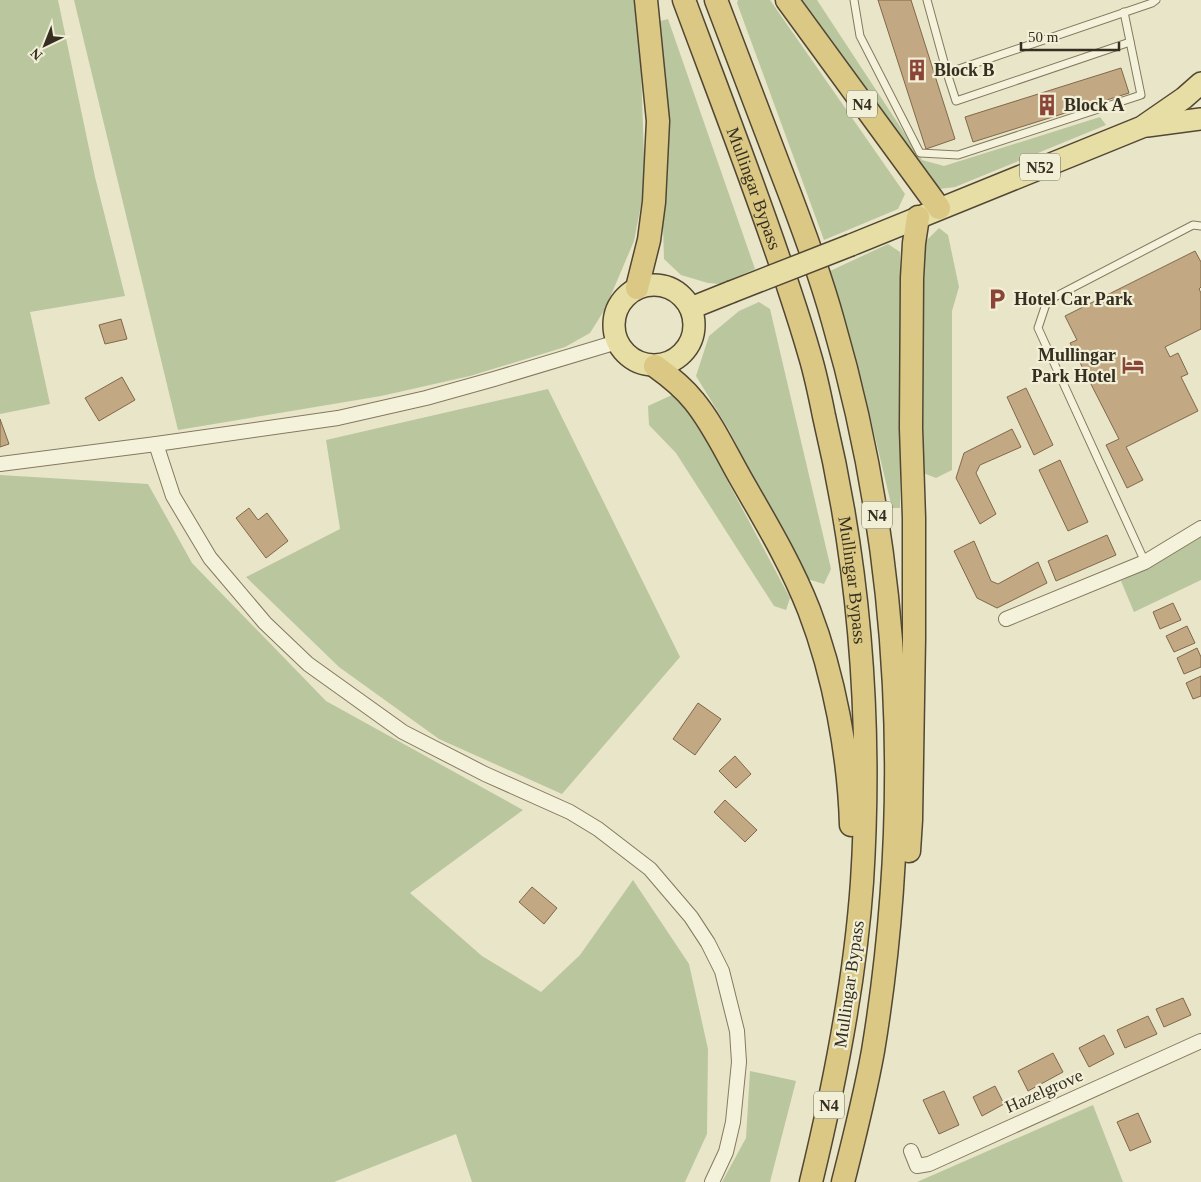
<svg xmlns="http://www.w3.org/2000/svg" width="1201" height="1182" font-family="Georgia,serif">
<rect width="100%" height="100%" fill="#e9e5c9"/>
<!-- green -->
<g fill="#bac69e">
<path d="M 0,0 L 58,0 L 95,177 L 125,296 L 30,312 L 50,404 L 0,414 Z"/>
<path d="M 74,0 L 634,0 L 641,71 L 645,184 L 634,241 L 605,309 L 590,333 L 565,347 L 470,376 L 381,396 L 178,430 Z"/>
<path d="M 738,0 L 770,0 L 905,194 L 898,209 L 824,240 L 737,3 Z"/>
<path d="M 796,0 L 817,0 L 922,160 L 944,166 L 1100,117 L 1106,125 L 955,187 L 939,189 Z"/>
<path d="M 668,19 L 755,269 L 720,284 L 708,283 L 681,275 L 664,259 L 657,22 Z"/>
<path d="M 939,228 L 948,235 L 959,287 L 952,311 L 952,470 L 936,478 L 923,473 L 921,246 Z"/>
<path d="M 888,244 L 900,252 L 900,508 L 892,508 L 865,395 L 830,271 Z"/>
<path d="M 759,302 L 770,309 L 831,569 L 824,584 L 804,578 L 729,430 L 696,376 L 709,336 L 739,311 Z"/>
<path d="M 548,389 L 680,657 L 562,794 L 439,739 L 339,667 L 246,577 L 340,529 L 326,440 Z"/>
<path d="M 672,395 L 689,409 L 790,598 L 786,610 L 774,606 L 676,453 L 649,425 L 648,406 Z"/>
<path d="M 0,475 L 148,484 L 192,563 L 326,701 L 523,810 L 410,893 L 482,956 L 541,992 L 580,955 L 633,880 L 689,964 L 708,1049 L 707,1134 L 685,1182 L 472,1182 L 456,1134 L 334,1182 L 0,1182 Z"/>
<path d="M 1201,537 L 1201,580 L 1134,612 L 1121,581 Z"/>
<path d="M 750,1071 L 796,1081 L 770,1182 L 722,1182 L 746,1138 Z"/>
<path d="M 1093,1105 L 1123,1182 L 917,1182 Z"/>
</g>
<!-- building -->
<g fill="#c3a983" stroke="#806848">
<path d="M 878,0 L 911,0 L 955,139 L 926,149 Z"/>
<path d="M 1121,68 L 1129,93 L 973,142 L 965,117 Z"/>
<path d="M 1195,251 L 1201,262 L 1201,287 L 1199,289 L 1201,293 L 1201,329 L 1165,347 L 1170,357 L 1178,353 L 1188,374 L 1181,377 L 1198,411 L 1126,447 L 1143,480 L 1127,488 L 1106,445 L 1119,439 L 1070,343 L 1077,340 L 1065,316 Z"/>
<path d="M 121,319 L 127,339 L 105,344 L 99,325 Z"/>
<path d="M 122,377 L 135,400 L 99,421 L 85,398 Z"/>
<path d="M 1026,388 L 1053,445 L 1034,455 L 1007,397 Z"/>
<path d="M 0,419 L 9,444 L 0,447 Z"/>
<path d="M 1012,429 L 1021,447 L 980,465 L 976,473 L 996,514 L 980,524 L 956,478 L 964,453 Z"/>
<path d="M 1060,460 L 1088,522 L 1068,531 L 1039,470 Z"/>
<path d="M 249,508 L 258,520 L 267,513 L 288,541 L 266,558 L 236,518 Z"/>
<path d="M 1107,535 L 1116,555 L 1056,581 L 1048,561 Z"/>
<path d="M 974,541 L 991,581 L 998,584 L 1038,562 L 1047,583 L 997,608 L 977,598 L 954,551 Z"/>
<path d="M 1173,603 L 1181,620 L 1160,629 L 1153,612 Z"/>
<path d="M 1187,626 L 1195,643 L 1174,652 L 1166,636 Z"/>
<path d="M 1197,648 L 1201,657 L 1201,667 L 1184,674 L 1177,658 Z"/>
<path d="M 1201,676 L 1201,696 L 1193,699 L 1186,683 Z"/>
<path d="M 698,703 L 721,719 L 695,755 L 673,739 Z"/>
<path d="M 735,756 L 751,774 L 736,788 L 719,771 Z"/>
<path d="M 725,800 L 757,830 L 745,842 L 714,812 Z"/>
<path d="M 532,887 L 557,908 L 544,924 L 519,902 Z"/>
<path d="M 1183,998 L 1191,1015 L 1164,1027 L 1156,1009 Z"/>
<path d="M 1148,1016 L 1157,1034 L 1125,1048 L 1117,1030 Z"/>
<path d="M 1104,1035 L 1114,1054 L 1089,1067 L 1079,1048 Z"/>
<path d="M 1053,1053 L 1063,1072 L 1028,1091 L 1018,1071 Z"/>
<path d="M 995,1086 L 1004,1104 L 982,1116 L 973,1097 Z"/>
<path d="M 944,1091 L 959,1125 L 939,1134 L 923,1100 Z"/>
<path d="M 1138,1113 L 1151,1142 L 1130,1151 L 1117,1122 Z"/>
</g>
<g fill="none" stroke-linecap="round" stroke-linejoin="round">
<!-- service casing -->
<g stroke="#837960" stroke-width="9">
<g id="service">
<path d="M 854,0 L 860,36 L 920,153 L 958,155 L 1141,95 L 1124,12"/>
<path d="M 927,0 L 947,73 L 1152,3 L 1156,0"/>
<path d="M 947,73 L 956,101 L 1130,42"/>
<path d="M 1145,562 L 1038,328 L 1047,301 L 1193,225 L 1201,226"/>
</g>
</g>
<!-- minor casing -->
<g stroke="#837960" stroke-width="16">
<g id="minor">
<path d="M 156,444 L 173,496 L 210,558 L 265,623 L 308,664 L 403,732 L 485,774 L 570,812 L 598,829 L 650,869 L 691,917 L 708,943 L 722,971 L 737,1031 L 739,1062 L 733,1122 L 726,1152 L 712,1182"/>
<path d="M 0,464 L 156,444 L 338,418 L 426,398 L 494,379 L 617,342"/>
<path d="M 1006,619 L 1145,562 L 1201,528"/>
<path d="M 911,1151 L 917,1166 L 929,1164 L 1201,1041"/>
</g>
</g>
<!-- primary casing -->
<g stroke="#524733" stroke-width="24">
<g id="primary">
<path d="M 1147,126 L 1201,119"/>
<path d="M 851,245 L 1142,127 L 1184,98 L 1201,83"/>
<circle cx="654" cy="325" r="40"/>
<path d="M 691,308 L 731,292"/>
</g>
</g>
<!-- trunk casing -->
<g stroke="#524733" stroke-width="25">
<g id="trunk">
<path id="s1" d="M 684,0 C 720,97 758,194 790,292 C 797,313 804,335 810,356 C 816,376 820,396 824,416 C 860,568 872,725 862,882 C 855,983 835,1083 811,1182"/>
<path d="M 716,0 C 738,57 759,114 781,171 C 800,220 819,270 833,321 C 902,558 913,808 873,1051 C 865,1095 854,1139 843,1182"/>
<path d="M 787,0 L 939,208"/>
<path d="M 637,288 L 649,240 L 654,202 L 658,121 L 646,0"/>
<path d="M 655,366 C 669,376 683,387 694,401 C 713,424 726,453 741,479 C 765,521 791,564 809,610 C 834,675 849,755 851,825"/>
<path d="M 909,851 L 911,820 L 914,638 L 914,518 L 911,428 L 912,278 L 914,243 L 918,217"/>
</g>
</g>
<!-- service -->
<use href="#service" stroke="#f5f2db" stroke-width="7"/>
<!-- minor -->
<use href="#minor" stroke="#f5f2db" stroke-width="14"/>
<!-- primary -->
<use href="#primary" stroke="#e7dea5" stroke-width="21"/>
<!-- trunk -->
<use href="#trunk" stroke="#dac884" stroke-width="22"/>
<!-- primary-bridge casing -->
<g stroke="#524733" stroke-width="24" stroke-linecap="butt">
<path id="primary-bridge" d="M 731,292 L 851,245"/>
</g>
<!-- primary-bridge -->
<use href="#primary-bridge" stroke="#e7dea5" stroke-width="21"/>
</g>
<!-- icons -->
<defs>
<g id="building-bare" transform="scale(1.725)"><path d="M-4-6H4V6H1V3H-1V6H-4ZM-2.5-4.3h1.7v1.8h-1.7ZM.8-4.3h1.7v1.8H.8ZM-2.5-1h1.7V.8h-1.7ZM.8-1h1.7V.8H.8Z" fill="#8b4537" stroke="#f2efd7" stroke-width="2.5" paint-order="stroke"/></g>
<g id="parking-bare" transform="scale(1.725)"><path d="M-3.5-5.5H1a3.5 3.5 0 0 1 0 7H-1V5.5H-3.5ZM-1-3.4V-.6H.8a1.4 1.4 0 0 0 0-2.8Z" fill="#8b4537" stroke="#f2efd7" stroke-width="2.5" paint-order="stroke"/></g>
<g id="hotel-bare" transform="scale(1.725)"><path d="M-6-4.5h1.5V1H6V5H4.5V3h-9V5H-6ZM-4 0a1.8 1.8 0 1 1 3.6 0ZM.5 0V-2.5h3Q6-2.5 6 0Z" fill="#8b4537" stroke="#f2efd7" stroke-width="2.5" paint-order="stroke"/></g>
</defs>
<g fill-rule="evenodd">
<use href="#building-bare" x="917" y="70"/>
<use href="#building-bare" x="1047" y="105"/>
<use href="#parking-bare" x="997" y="299"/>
<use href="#hotel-bare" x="1133" y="365"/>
</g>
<g text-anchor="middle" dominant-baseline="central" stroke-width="4.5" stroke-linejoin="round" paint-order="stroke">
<!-- shield labels -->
<g fill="#f2efd7" stroke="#6e6958" stroke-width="1">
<rect x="847" y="90.5" width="30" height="27" rx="4"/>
<rect x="1020" y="153.5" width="40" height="27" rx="4"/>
<rect x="862" y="501.5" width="30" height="27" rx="4"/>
<rect x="814" y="1091.5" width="30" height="27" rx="4"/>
</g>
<g font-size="16" font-weight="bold" fill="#362f21">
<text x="862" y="104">N4</text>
<text x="1040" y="167">N52</text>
<text x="877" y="515">N4</text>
<text x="829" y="1105">N4</text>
</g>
<!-- poi labels -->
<g font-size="18" font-weight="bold" fill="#362f21" stroke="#f2efd7" text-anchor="start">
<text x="934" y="70">Block B</text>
<text x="1064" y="105">Block A</text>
<text x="1014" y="299">Hotel Car Park</text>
<text x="1116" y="355" text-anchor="end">Mullingar<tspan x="1116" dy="21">Park Hotel</tspan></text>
</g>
<!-- street labels -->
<g font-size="18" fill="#362f21" stroke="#f2efd7">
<text stroke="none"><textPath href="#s1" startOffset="201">Mullingar Bypass</textPath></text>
<text stroke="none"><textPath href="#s1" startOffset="606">Mullingar Bypass</textPath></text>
<text transform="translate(849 984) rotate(-82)">Mullingar Bypass</text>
<text transform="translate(1044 1091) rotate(-24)">Hazelgrove</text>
</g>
</g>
<!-- north arrow -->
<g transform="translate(45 45) rotate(223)" stroke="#f2efd7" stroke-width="4" paint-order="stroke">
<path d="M0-4L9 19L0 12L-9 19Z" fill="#362f21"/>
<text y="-8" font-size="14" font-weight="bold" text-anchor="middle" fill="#362f21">N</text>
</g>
<!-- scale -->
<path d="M1021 42v8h98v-8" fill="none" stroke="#362f21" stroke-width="2.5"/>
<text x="1028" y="42" font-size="15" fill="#362f21" stroke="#f2efd7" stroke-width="4" paint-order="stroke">50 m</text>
</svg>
